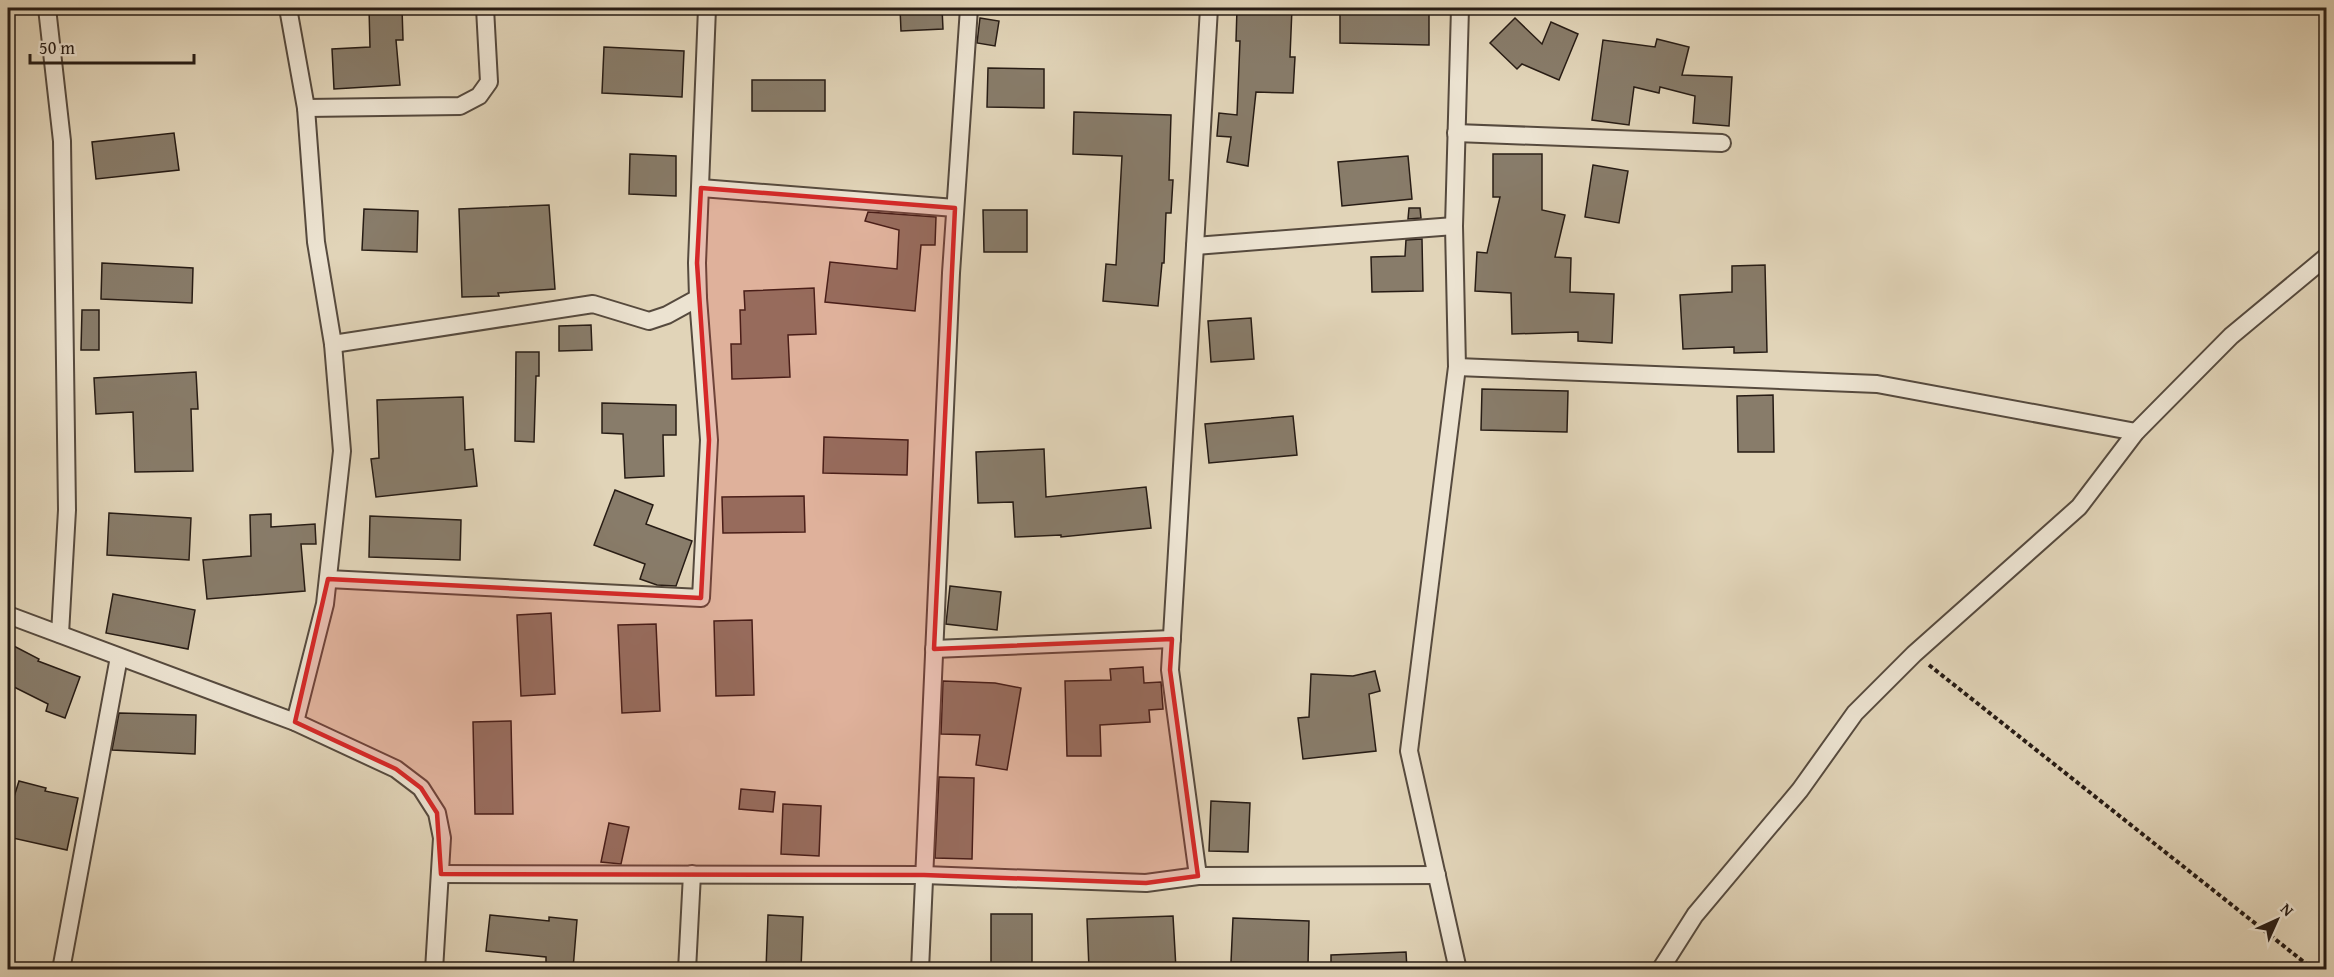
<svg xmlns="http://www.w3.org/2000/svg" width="2334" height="977" font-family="'Gentium Book Plus',serif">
<rect width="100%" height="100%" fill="#e1d4b8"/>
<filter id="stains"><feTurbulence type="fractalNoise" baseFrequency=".00333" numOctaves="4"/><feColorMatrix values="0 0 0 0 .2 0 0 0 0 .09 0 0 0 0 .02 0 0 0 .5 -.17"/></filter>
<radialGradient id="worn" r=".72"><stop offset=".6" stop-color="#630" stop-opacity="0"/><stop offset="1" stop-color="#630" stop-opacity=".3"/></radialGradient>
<!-- building -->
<g fill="#887c6a" stroke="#271c15" stroke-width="1.5">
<path d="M 369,8 L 402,8 L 403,40 L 396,40 L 400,85 L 334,89 L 332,49 L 370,47 Z"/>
<path d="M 900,8 L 942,8 L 943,29 L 901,31 Z"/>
<path d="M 1237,8 L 1292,8 L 1290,57 L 1295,57 L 1293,93 L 1256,92 L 1248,166 L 1227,162 L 1231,137 L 1217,136 L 1219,113 L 1237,115 L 1240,41 L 1236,41 Z"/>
<path d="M 1340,8 L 1429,8 L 1429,45 L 1340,43 Z"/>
<path d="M 980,18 L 999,21 L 995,46 L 977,43 Z"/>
<path d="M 1515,18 L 1542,44 L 1551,22 L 1578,34 L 1559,80 L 1522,64 L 1517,69 L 1490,43 Z"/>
<path d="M 1657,39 L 1689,47 L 1682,75 L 1732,77 L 1729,126 L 1693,123 L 1695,96 L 1660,87 L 1659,93 L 1634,87 L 1629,125 L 1592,120 L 1603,40 L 1655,47 Z"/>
<path d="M 604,47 L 684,51 L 682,97 L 602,93 Z"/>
<path d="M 988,68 L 1044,69 L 1044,108 L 987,107 Z"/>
<rect x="752" y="80" width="73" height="31"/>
<path d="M 1074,112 L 1171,115 L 1169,180 L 1173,180 L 1171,213 L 1166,213 L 1164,263 L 1162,263 L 1158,306 L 1103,301 L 1106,264 L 1116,265 L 1122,156 L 1073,154 Z"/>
<path d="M 174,133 L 179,170 L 96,179 L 92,142 Z"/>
<path d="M 630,154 L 676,156 L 676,196 L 629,194 Z"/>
<path d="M 1493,154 L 1542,154 L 1542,210 L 1565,215 L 1555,257 L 1571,258 L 1570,292 L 1614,294 L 1612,343 L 1578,341 L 1578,332 L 1512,334 L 1511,293 L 1475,291 L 1477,252 L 1487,253 L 1500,197 L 1493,197 Z"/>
<path d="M 1408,156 L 1412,199 L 1342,206 L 1338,162 Z"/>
<path d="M 1593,165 L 1628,171 L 1619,223 L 1585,217 Z"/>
<path d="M 549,205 L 555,289 L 498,293 L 499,296 L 462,297 L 459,209 Z"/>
<path d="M 1409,208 L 1420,208 L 1421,218 L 1408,219 Z"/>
<path d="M 364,209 L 418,211 L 417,252 L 362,250 Z"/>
<path d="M 983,210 L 1027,210 L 1027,252 L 984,252 Z"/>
<path d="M 868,212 L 936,217 L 935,245 L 921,245 L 915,311 L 825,302 L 830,262 L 897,269 L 899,230 L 865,221 Z"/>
<path d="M 1422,239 L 1423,291 L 1372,292 L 1371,257 L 1405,256 L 1406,240 Z"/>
<path d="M 102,263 L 193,268 L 192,303 L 101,299 Z"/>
<path d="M 1765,265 L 1767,352 L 1734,353 L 1734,347 L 1683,349 L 1680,295 L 1732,292 L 1732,266 Z"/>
<path d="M 814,288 L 816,334 L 788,335 L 790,377 L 732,379 L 731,344 L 741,344 L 740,310 L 745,310 L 744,291 Z"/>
<path d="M 82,310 L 99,310 L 99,350 L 81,350 Z"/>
<path d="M 1251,318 L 1254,359 L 1211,362 L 1208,321 Z"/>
<path d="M 591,325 L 592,350 L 559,351 L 559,326 Z"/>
<path d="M 516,352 L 539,352 L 539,376 L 536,376 L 534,442 L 515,441 Z"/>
<path d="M 196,372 L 198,409 L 191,409 L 193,471 L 135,472 L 133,412 L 96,414 L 94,378 Z"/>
<path d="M 1482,389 L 1568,391 L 1567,432 L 1481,430 Z"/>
<path d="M 1773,395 L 1774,452 L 1738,452 L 1737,396 Z"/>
<path d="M 463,397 L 465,450 L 473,449 L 477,486 L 376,497 L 371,459 L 379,458 L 377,400 Z"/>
<path d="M 602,403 L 676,405 L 676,435 L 663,435 L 664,476 L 625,478 L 623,434 L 602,433 Z"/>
<path d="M 1293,416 L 1297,455 L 1209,463 L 1205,424 Z"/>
<path d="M 824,437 L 908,440 L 907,475 L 823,473 Z"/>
<path d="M 1044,449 L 1046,497 L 1146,487 L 1151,528 L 1061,537 L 1061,535 L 1015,537 L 1013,502 L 978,503 L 976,452 Z"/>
<path d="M 615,490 L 653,505 L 646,524 L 692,541 L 676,586 L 657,585 L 640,579 L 645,564 L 594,545 Z"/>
<path d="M 804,496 L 805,532 L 723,533 L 722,497 Z"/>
<path d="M 109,513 L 191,518 L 189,560 L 107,555 Z"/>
<path d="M 271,514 L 271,527 L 315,524 L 316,544 L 301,544 L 305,591 L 207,599 L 203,560 L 251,556 L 250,515 Z"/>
<path d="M 370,516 L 461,520 L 460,560 L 369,557 Z"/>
<path d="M 950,586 L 1001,592 L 997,630 L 946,624 Z"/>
<path d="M 113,594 L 195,610 L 188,649 L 106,633 Z"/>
<path d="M 551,613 L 555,694 L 521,696 L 517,615 Z"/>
<path d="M 752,620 L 754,695 L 716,696 L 714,621 Z"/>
<path d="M 656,624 L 660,711 L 622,713 L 618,625 Z"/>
<path d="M 8,643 L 39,659 L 38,661 L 80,677 L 65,718 L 46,711 L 48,704 L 8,684 Z"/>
<path d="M 1143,667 L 1144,683 L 1161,682 L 1163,709 L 1149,710 L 1150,722 L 1100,725 L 1101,756 L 1067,756 L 1065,681 L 1111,680 L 1110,669 Z"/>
<path d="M 1375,671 L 1380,691 L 1369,694 L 1376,751 L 1303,759 L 1298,718 L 1309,717 L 1311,674 L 1353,676 Z"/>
<path d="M 943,681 L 995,683 L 1021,688 L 1007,770 L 976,765 L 980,735 L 941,734 Z"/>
<path d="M 119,713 L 196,715 L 195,754 L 112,750 Z"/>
<path d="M 511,721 L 513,814 L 475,814 L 473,722 Z"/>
<path d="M 939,777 L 974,778 L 972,859 L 935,858 Z"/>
<path d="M 19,781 L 46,788 L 45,791 L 78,798 L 67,850 L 8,837 L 8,798 L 13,800 Z"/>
<path d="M 741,789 L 775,792 L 773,812 L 739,809 Z"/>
<path d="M 1211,801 L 1250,803 L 1248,852 L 1209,851 Z"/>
<path d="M 783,804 L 821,806 L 819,856 L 781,854 Z"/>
<path d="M 609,823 L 629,827 L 621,864 L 601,862 Z"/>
<rect x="991" y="914" width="41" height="55"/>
<path d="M 490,915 L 549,921 L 549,917 L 577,920 L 573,969 L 546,967 L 546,957 L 486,951 Z"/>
<path d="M 768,915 L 803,917 L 801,969 L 766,969 Z"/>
<path d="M 1173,916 L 1176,969 L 1089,969 L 1087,919 Z"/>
<path d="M 1233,918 L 1309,921 L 1308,965 L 1231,962 Z"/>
<path d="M 1406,952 L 1407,969 L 1331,969 L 1331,955 Z"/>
</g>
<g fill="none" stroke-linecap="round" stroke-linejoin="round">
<!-- minor casing -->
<g stroke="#564a3e" stroke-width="20">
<g id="minor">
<path d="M 47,8 L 62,141 L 67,510 L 60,634"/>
<path d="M 288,8 L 306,108 L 316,242 L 333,344 L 342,451 L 325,604 L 295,722"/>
<path d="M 1209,8 L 1170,670 L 1198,876 L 1437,875"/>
<path d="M 306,108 L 460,106 L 479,96 L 489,82 L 485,8"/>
<path d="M 1456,133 L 1722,143"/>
<path d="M 701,188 L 955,208"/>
<path d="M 1195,246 L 1454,226"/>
<path d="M 333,344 L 593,304 L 649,321 L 667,315 L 698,298 L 697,263 L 707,8"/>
<path d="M 1457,367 L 1877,384 L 2136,432"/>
<path d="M 328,579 L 701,598 L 709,440 L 698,298"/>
<path d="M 8,615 L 295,722 L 396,769 L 421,788 L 437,813 L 442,838 L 434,970"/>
<path d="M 934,649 L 1172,639"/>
<path d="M 441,874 L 924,875 L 1146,883 L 1198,876"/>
<path d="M 61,970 L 119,657"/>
<path d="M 687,970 L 692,874"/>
<path d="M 920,970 L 951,273 L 969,8"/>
<path d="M 1458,970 L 1409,751 L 1457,367 L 1454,226 L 1460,8"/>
<path d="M 1660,970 L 1695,915 L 1800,790 L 1855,713 L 1914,654 L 2079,507 L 2136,432 L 2231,336 L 2326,257"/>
</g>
</g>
<!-- path -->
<path stroke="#271c15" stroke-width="4" stroke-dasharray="4.5 3" stroke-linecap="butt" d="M 1929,665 L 2314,970"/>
<!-- minor -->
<use href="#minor" stroke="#ece3d1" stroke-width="16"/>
</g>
<!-- marked area -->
<path fill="#d62828" fill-opacity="0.2" stroke="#d62828" stroke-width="4.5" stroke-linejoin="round" d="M 701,188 L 955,208 L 934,649 L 1172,639 L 1170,670 L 1198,876 L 1146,883 L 924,875 L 441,874 L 437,813 L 421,788 L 396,769 L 295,722 L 328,579 L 701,598 L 709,440 L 697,263 Z"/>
<!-- margin -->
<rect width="2334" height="977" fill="none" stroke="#e1d4b8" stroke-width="30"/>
<rect x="9" y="9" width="2316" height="959" fill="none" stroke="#271c15" stroke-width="3"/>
<rect x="15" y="15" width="2304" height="947" fill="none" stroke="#271c15" stroke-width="1.5"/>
<!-- north arrow -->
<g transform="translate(2277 920) rotate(45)" stroke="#ece3d1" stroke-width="4.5" paint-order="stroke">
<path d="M0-4.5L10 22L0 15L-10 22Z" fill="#271c15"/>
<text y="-9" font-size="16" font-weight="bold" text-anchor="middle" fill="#271c15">N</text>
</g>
<!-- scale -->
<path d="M30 54v9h164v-9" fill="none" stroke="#271c15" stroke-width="3"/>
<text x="39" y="54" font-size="18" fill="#271c15" stroke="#ece3d1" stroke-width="4.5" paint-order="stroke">50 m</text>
<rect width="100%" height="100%" filter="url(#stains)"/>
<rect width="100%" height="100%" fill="url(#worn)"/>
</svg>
